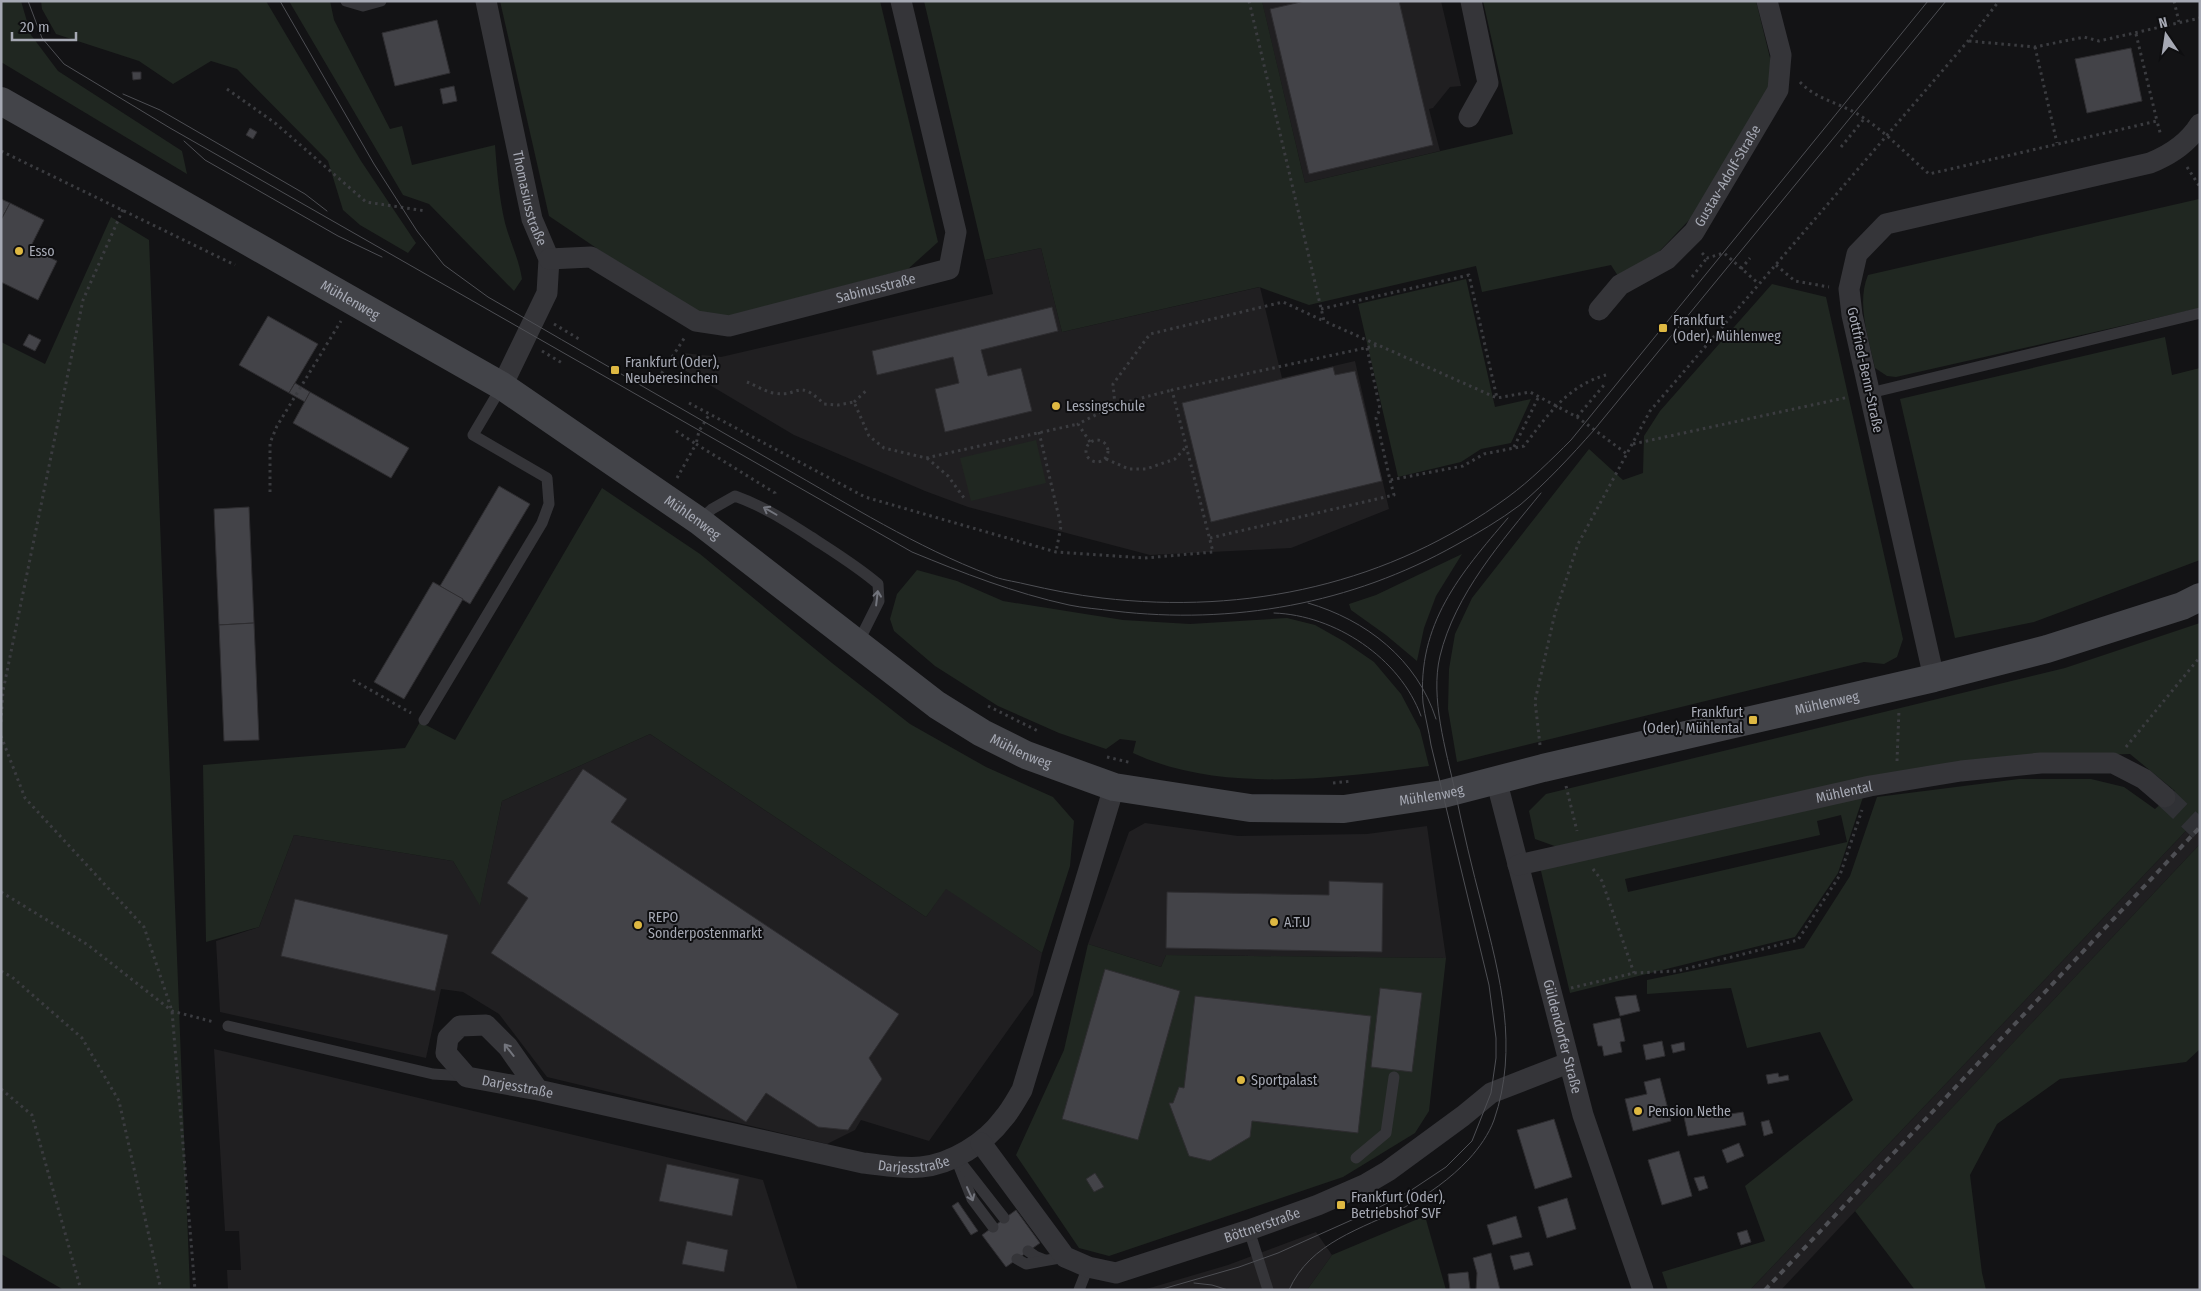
<svg xmlns="http://www.w3.org/2000/svg" width="2201" height="1291" font-family="'Fira Sans Condensed',sans-serif">
<rect width="100%" height="100%" fill="#131315"/>
<!-- built -->
<g fill="#201f21">
<path d="M 1441,1 L 1461,86 L 1450,87 L 1433,108 L 1429,109 L 1440,151 L 1305,183 L 1262,2 Z"/>
<path d="M 1041,248 L 1062,332 L 1260,287 L 1282,378 L 1355,361 L 1389,509 L 1291,548 L 1150,555 L 968,507 L 925,491 L 794,435 L 676,365 L 683,353 L 721,357 L 993,294 L 985,260 Z"/>
<path d="M 650,734 L 926,917 L 946,888 L 1042,953 L 1033,995 L 929,1141 L 861,1120 L 855,1130 L 827,1144 L 547,1077 L 499,1014 L 463,992 L 441,989 L 426,1058 L 220,1012 L 216,941 L 259,927 L 294,835 L 453,861 L 480,905 L 502,801 Z"/>
<path d="M 2200,816 L 2200,844 L 1781,1290 L 1750,1290 Z"/>
<path d="M 1145,823 L 1238,836 L 1367,834 L 1427,826 L 1446,958 L 1166,955 L 1161,967 L 1088,944 L 1129,832 Z"/>
<path d="M 214,1049 L 763,1180 L 798,1290 L 228,1290 L 227,1270 L 241,1270 L 239,1231 L 225,1231 Z"/>
<path d="M 1316,1232 L 1332,1255 L 1307,1290 L 1143,1290 L 1228,1265 Z"/>
</g>
<!-- green -->
<g fill="#202721" fill-rule="evenodd">
<path d="M 1,1 L 21,1 L 31,35 L 58,71 L 182,151 L 187,174 L 1,62 Z"/>
<path d="M 41,1 L 266,1 L 361,161 L 416,243 L 408,253 L 360,225 L 343,210 L 328,161 L 237,69 L 211,61 L 173,84 L 139,61 L 56,34 L 42,9 Z"/>
<path d="M 289,1 L 330,1 L 334,20 L 390,129 L 402,126 L 412,165 L 495,145 C 497,171 499,197 505,223 C 510,242 519,259 522,279 L 514,291 L 429,204 L 403,195 Z"/>
<path d="M 500,1 L 880,1 L 938,242 L 908,269 L 729,316 L 702,313 L 660,291 L 549,216 Z"/>
<path d="M 924,1 L 1262,1 L 1305,183 L 1513,134 L 1483,1 L 1756,1 L 1773,70 L 1771,86 L 1691,218 L 1654,257 L 1618,276 L 1611,265 L 1482,292 L 1476,266 L 1309,305 L 1259,287 L 1062,332 L 1041,248 L 985,260 Z"/>
<path d="M 2199,199 L 2200,308 L 1896,377 L 1887,376 L 1875,368 C 1869,339 1856,304 1868,275 Z"/>
<path d="M 111,217 L 149,240 L 190,1290 L 64,1290 L 1,1254 L 1,342 L 45,364 Z"/>
<path d="M 1466,279 L 1495,407 L 1531,399 L 1511,443 L 1481,449 L 1461,462 L 1398,477 L 1358,304 Z"/>
<path d="M 1772,284 L 1826,297 L 1903,639 L 1897,657 L 1884,664 L 1864,662 L 1457,762 L 1448,709 L 1449,669 L 1455,634 L 1472,598 L 1589,449 L 1623,480 L 1643,473 L 1644,436 L 1660,411 Z"/>
<path d="M 2165,337 L 2172,375 L 2200,368 L 2200,560 L 2034,622 L 1955,638 L 1900,399 Z"/>
<path d="M 1036,440 L 1046,483 L 971,501 L 960,458 Z"/>
<path d="M 602,488 L 700,554 L 832,663 L 910,724 L 986,767 L 1053,797 L 1074,821 L 1070,866 L 1042,953 L 946,889 L 926,917 L 650,734 L 502,801 L 480,906 L 453,861 L 294,835 L 259,927 L 206,942 L 203,765 L 405,748 L 420,722 L 455,740 Z"/>
<path d="M 1462,554 L 1436,596 L 1424,628 L 1417,661 L 1386,635 L 1351,610 L 1349,604 L 1376,595 Z"/>
<path d="M 917,570 L 957,581 L 1003,601 L 1123,620 L 1190,624 L 1287,618 L 1315,625 L 1345,642 L 1374,662 L 1401,694 L 1420,730 L 1429,766 C 1335,778 1221,794 1133,753 L 1136,741 L 1120,739 L 1106,749 L 1059,733 L 998,706 L 935,666 L 894,631 L 890,619 L 897,594 Z"/>
<path d="M 2200,623 L 2200,816 L 1750,1290 L 1668,1290 L 1662,1272 L 1765,1241 L 1745,1186 L 1853,1100 L 1820,1032 L 1747,1048 L 1731,988 L 1647,994 L 1647,980 L 1804,948 L 1850,876 L 1877,797 L 2019,779 L 2091,779 L 2124,787 L 2155,809 L 2175,791 L 2130,754 L 2039,757 L 1563,849 L 1535,839 L 1529,811 L 1546,794 L 2065,668 Z"/>
<path d="M 1864,794 L 1838,873 L 1795,937 L 1570,993 L 1540,867 ZM 1841,815 L 1847,842 L 1628,892 L 1625,879 L 1820,835 L 1817,821 Z"/>
<path d="M 2200,844 L 2200,1049 L 2186,1062 L 2060,1079 L 1997,1124 L 1970,1175 L 1982,1273 L 1986,1290 L 1915,1290 L 1855,1211 Z"/>
<path d="M 1088,944 L 1161,967 L 1166,955 L 1446,958 L 1429,1111 L 1415,1133 L 1343,1177 L 1109,1256 L 1079,1248 L 1016,1155 L 1064,1050 Z"/>
<path d="M 1425,1216 L 1446,1290 L 1307,1290 L 1332,1255 Z"/>
</g>
<!-- building -->
<g fill="#434348" stroke="#2e2d30">
<path d="M 1305,1 L 1399,1 L 1433,145 L 1309,174 L 1270,9 Z"/>
<path d="M 437,20 L 450,73 L 395,86 L 382,33 Z"/>
<path d="M 2131,48 L 2142,101 L 2087,113 L 2075,59 Z"/>
<path d="M 132,72 L 141,72 L 141,79 L 133,80 Z"/>
<path d="M 454,86 L 457,101 L 443,104 L 440,89 Z"/>
<path d="M 250,128 L 257,132 L 253,139 L 246,135 Z"/>
<path d="M 1,199 L 10,203 L 1,220 Z"/>
<path d="M 10,203 L 44,220 L 30,248 L 57,261 L 38,300 L 1,282 L 1,220 Z"/>
<path d="M 1052,307 L 1058,331 L 981,350 L 988,376 L 1021,368 L 1032,411 L 945,432 L 935,389 L 959,383 L 953,357 L 877,375 L 872,351 Z"/>
<path d="M 268,316 L 318,344 L 289,393 L 239,365 Z"/>
<path d="M 29,334 L 41,340 L 35,351 L 23,345 Z"/>
<path d="M 1333,367 L 1335,375 L 1355,371 L 1382,481 L 1211,522 L 1182,403 Z"/>
<path d="M 295,383 L 310,392 L 305,402 L 289,393 Z"/>
<path d="M 310,392 L 409,448 L 391,478 L 293,423 Z"/>
<path d="M 499,486 L 530,504 L 470,604 L 440,586 Z"/>
<path d="M 249,507 L 254,623 L 219,625 L 214,509 Z"/>
<path d="M 433,582 L 463,599 L 404,699 L 374,682 Z"/>
<path d="M 254,623 L 259,740 L 224,741 L 219,625 Z"/>
<path d="M 583,769 L 627,799 L 611,822 L 899,1014 L 869,1058 L 882,1079 L 848,1130 L 818,1127 L 766,1093 L 746,1122 L 491,953 L 528,898 L 507,883 Z"/>
<path d="M 1329,881 L 1383,883 L 1382,952 L 1166,948 L 1167,892 L 1329,895 Z"/>
<path d="M 295,899 L 448,935 L 435,991 L 281,956 Z"/>
<path d="M 1105,969 L 1180,991 L 1138,1140 L 1062,1119 Z"/>
<path d="M 1380,988 L 1422,993 L 1412,1072 L 1371,1067 Z"/>
<path d="M 1636,995 L 1640,1011 L 1620,1016 L 1615,997 Z"/>
<path d="M 1195,996 L 1371,1016 L 1358,1133 L 1252,1121 L 1250,1137 L 1210,1161 L 1189,1156 L 1169,1103 L 1173,1103 L 1179,1087 L 1184,1088 Z"/>
<path d="M 1620,1018 L 1625,1041 L 1620,1042 L 1622,1052 L 1604,1056 L 1602,1046 L 1598,1046 L 1593,1024 Z"/>
<path d="M 1662,1041 L 1665,1056 L 1646,1060 L 1643,1045 Z"/>
<path d="M 1684,1042 L 1685,1050 L 1673,1053 L 1671,1045 Z"/>
<path d="M 1778,1073 L 1779,1077 L 1788,1075 L 1789,1080 L 1768,1084 L 1766,1075 Z"/>
<path d="M 1660,1078 L 1671,1121 L 1633,1131 L 1625,1099 L 1647,1094 L 1644,1082 Z"/>
<path d="M 1743,1112 L 1746,1125 L 1688,1136 L 1684,1117 L 1711,1113 L 1712,1117 Z"/>
<path d="M 1554,1119 L 1572,1177 L 1535,1189 L 1517,1130 Z"/>
<path d="M 1769,1120 L 1773,1133 L 1764,1136 L 1761,1122 Z"/>
<path d="M 1739,1143 L 1744,1156 L 1727,1163 L 1722,1150 Z"/>
<path d="M 1679,1151 L 1692,1196 L 1662,1205 L 1648,1160 Z"/>
<path d="M 667,1164 L 739,1179 L 732,1216 L 659,1201 Z"/>
<path d="M 1095,1173 L 1104,1187 L 1094,1192 L 1086,1179 Z"/>
<path d="M 1704,1176 L 1708,1188 L 1699,1191 L 1694,1178 Z"/>
<path d="M 1567,1198 L 1576,1229 L 1547,1238 L 1538,1207 Z"/>
<path d="M 958,1202 L 978,1231 L 971,1235 L 952,1206 Z"/>
<path d="M 1016,1210 L 1040,1243 L 1006,1267 L 982,1235 Z"/>
<path d="M 1516,1216 L 1522,1237 L 1493,1245 L 1487,1225 Z"/>
<path d="M 1747,1230 L 1751,1242 L 1741,1245 L 1737,1233 Z"/>
<path d="M 687,1241 L 728,1250 L 724,1272 L 682,1264 Z"/>
<path d="M 1529,1252 L 1533,1265 L 1514,1270 L 1510,1256 Z"/>
<path d="M 1491,1253 L 1500,1290 L 1476,1290 L 1477,1273 L 1473,1258 Z"/>
<path d="M 1468,1272 L 1470,1289 L 1450,1290 L 1448,1274 Z"/>
</g>
<g fill="none" stroke-linecap="round" stroke-linejoin="round">
<!-- street-tunnel -->
<path stroke="#303135" stroke-width="21" stroke-dasharray="21 11" stroke-linecap="butt" d="M 2165,797 L 2200,830"/>
<!-- path -->
<g stroke="#3b3c40" stroke-width="3" stroke-dasharray="2.5 4" stroke-linecap="butt">
<path d="M 1249,1 L 1324,321 L 1497,398 L 1530,392 L 1577,417 L 1627,454"/>
<path d="M 2174,1 L 2179,22"/>
<path d="M 2136,34 L 2157,121"/>
<path d="M 1969,41 L 2035,47 L 2084,37 L 2099,41 L 2200,18"/>
<path d="M 2035,47 L 2057,143"/>
<path d="M 1800,82 C 1815,98 1835,102 1854,112 C 1881,127 1905,153 1929,174 L 2157,121 L 2161,136"/>
<path d="M 227,89 L 275,123 L 366,202 L 426,211"/>
<path d="M 1841,147 L 1864,119"/>
<path d="M 1,151 L 235,265"/>
<path d="M 2187,167 L 2200,187"/>
<path d="M 1702,253 L 1707,258 L 1724,253 L 1759,284"/>
<path d="M 1776,265 L 1795,281 L 1829,287"/>
<path d="M 1741,269 L 1750,258"/>
<path d="M 1692,277 L 1707,258"/>
<path d="M 1321,309 L 1469,275 L 1497,398"/>
<path d="M 554,324 L 579,339"/>
<path d="M 1367,348 L 1380,409 L 1376,418 L 1390,480 L 1463,466 L 1484,454 L 1524,446 C 1547,416 1567,386 1606,375"/>
<path d="M 542,351 L 562,363"/>
<path d="M 658,379 L 685,337"/>
<path d="M 747,382 C 755,385 764,391 773,393 C 801,398 796,377 824,404 L 838,405 L 854,402 L 869,436 L 884,448 L 926,458 L 1078,424"/>
<path d="M 854,402 L 868,389"/>
<path d="M 689,403 L 865,497 L 1056,552 L 1145,558 L 1213,552 L 1172,390 L 1379,345"/>
<path d="M 1115,405 L 1113,384 L 1150,334 L 1283,302 L 1324,321"/>
<path d="M 1577,417 L 1604,385"/>
<path d="M 676,431 L 696,444 L 699,431 L 709,415"/>
<path d="M 1039,432 L 1061,526 L 1056,552"/>
<circle cx="1097" cy="451" r="11"/>
<path d="M 1090,442 L 1078,424 L 1115,405 L 1172,390"/>
<path d="M 1633,444 L 1849,397"/>
<path d="M 1514,447 L 1539,396"/>
<path d="M 927,458 L 948,476 L 964,498"/>
<path d="M 1106,459 L 1129,469 L 1146,469 L 1175,459 L 1186,447"/>
<path d="M 677,478 L 696,444 L 775,493 L 775,497"/>
<path d="M 270,492 L 270,443 L 277,426 L 341,321"/>
<path d="M 1210,538 L 1394,495 L 1390,480"/>
<path d="M 353,680 L 411,713"/>
<path d="M 988,706 L 1040,732"/>
<path d="M 1,722 L 3,691 L 83,300 L 123,209"/>
<path d="M 1,736 L 25,798 L 144,927 L 172,1011 L 195,1290"/>
<path d="M 1540,745 L 1535,701 L 1555,613 L 1578,544 L 1650,411 L 1968,41 L 1999,1"/>
<path d="M 2126,747 L 2200,657"/>
<path d="M 1107,757 L 1132,763"/>
<path d="M 1897,761 L 1899,710"/>
<path d="M 1333,783 L 1352,781"/>
<path d="M 1566,786 L 1577,831"/>
<path d="M 1593,869 L 1602,881 L 1634,973"/>
<path d="M 1,892 L 88,945 L 172,1011 L 214,1022"/>
<path d="M 1,971 L 12,977 L 82,1038 L 119,1101 L 161,1290"/>
<path d="M 1571,988 L 1634,973 L 1677,971 L 1798,940 L 1840,875 L 1862,810"/>
<path d="M 1,1089 L 32,1115 L 81,1290"/>
</g>
<!-- lane -->
<g stroke="#353539" stroke-width="11">
<path d="M 346,1 L 363,6 L 381,1"/>
<path d="M 1870,393 L 2200,313"/>
<path d="M 699,521 L 712,509 L 735,496 C 763,506 786,521 811,537 C 834,552 857,566 878,584 L 879,601 L 858,643"/>
<path d="M 424,720 L 542,523 L 549,504 L 547,478 L 473,435 L 502,386"/>
<path d="M 228,1026 L 433,1074 L 465,1076"/>
<path d="M 955,1156 L 972,1199 L 993,1227"/>
<path d="M 1356,1158 L 1386,1133 L 1394,1077"/>
<path d="M 961,1163 L 1004,1218"/>
<path d="M 1249,1230 L 1268,1290"/>
<path d="M 1028,1251 L 1035,1256 L 1045,1260"/>
<path d="M 1017,1259 L 1026,1264 L 1065,1257"/>
<path d="M 1079,1290 L 1088,1267"/>
</g>
<!-- street -->
<g stroke="#353539" stroke-width="21">
<path id="s1" d="M 486,1 L 532,219 L 549,259 L 547,293 L 502,386"/>
<path d="M 1469,117 L 1488,83 L 1471,1"/>
<path id="s2" d="M 549,259 L 591,257 L 696,321 L 729,326 L 949,269 L 956,232 L 901,1"/>
<path id="s3" d="M 1599,310 L 1620,285 L 1667,259 L 1694,232 L 1778,90 L 1781,55 L 1767,1"/>
<path d="M 1934,678 L 1852,315 L 1849,289 L 1857,254 L 1886,224 L 2150,163 C 2170,155 2189,142 2200,124"/>
<path id="s4" d="M 1496,779 L 1583,1115 L 1643,1290"/>
<path id="s5" d="M 1518,865 L 1870,786 L 1961,771 L 2041,763 L 2113,763 L 2144,779 L 2165,797"/>
<path id="s6" d="M 538,1090 L 508,1047 L 486,1025 L 460,1026 L 448,1038 L 446,1053 L 467,1077 L 538,1090 L 863,1163 C 883,1165 902,1169 921,1167 C 952,1164 985,1143 1003,1119 C 1011,1110 1016,1100 1022,1090 L 1114,787"/>
<path id="s7" d="M 981,1143 L 1065,1257 L 1088,1267 L 1116,1273 L 1249,1230 L 1318,1205 L 1366,1184 L 1388,1171 L 1463,1116 L 1491,1093 L 1568,1063"/>
</g>
<!-- secondary -->
<path stroke="#434449" stroke-width="28" id="s8" d="M 1,101 L 502,386 L 699,521 L 937,705 L 982,733 L 1026,755 L 1114,787 L 1250,808 L 1344,809 L 1443,794 L 1543,768 L 1934,678 L 2047,649 L 2182,606 L 2200,597"/>
<!-- tram -->
<g stroke="#4e4f54" stroke-width="1">
<path d="M 28,1 L 42,38 L 64,64 L 170,128 L 912,552 C 963,573 1014,593 1069,605 C 1083,608 1099,609 1114,611 C 1233,625 1351,604 1456,545 C 1478,533 1500,520 1520,505 C 1547,482 1571,456 1594,430 L 1946,1"/>
<path d="M 280,1 L 374,164 L 417,231 L 444,265 L 488,297 C 586,354 684,410 781,466 C 850,505 916,547 990,575 C 1001,580 1013,581 1025,584 C 1051,590 1076,595 1102,598 C 1247,615 1390,584 1508,497 C 1531,480 1551,460 1571,440 L 1928,1"/>
<path d="M 123,94 L 160,110 L 305,194 L 327,211"/>
<path d="M 184,141 L 205,160 L 338,236 L 382,257"/>
<path d="M 1308,603 C 1366,620 1417,659 1436,719"/>
<path d="M 1274,613 C 1335,615 1400,658 1421,716"/>
<path d="M 1194,1283 L 1212,1285 L 1228,1290"/>
<path d="M 1159,1290 L 1239,1267 L 1278,1253 L 1374,1210 L 1410,1191 L 1446,1167 L 1472,1141 L 1491,1093 L 1496,1058 L 1496,1038 L 1489,985 L 1431,745 C 1429,731 1425,717 1423,703 C 1417,624 1460,574 1508,518"/>
<path d="M 1289,1290 C 1310,1242 1362,1229 1405,1207 C 1429,1194 1450,1179 1469,1159 C 1479,1148 1489,1134 1494,1120 C 1519,1048 1500,976 1482,906 C 1472,868 1463,830 1455,791 C 1446,750 1430,698 1440,656 C 1455,594 1502,541 1541,493"/>
</g>
<!-- rail -->
<path stroke="#4e4f54" stroke-width="4" stroke-dasharray="6 5" stroke-linecap="butt" d="M 1765,1290 L 2200,827"/>
</g>
<!-- one-way arrows -->
<defs><path id="oneway-shaft" d="M-6 0H5M1.5-3L5.5 0L1.5 3" fill="none" stroke-width="1.6" stroke-linecap="round" stroke-linejoin="round" transform="scale(1.25)"/></defs>
<g stroke="#73757d">
<use href="#oneway-shaft" transform="translate(770 511) rotate(-150)"/>
<use href="#oneway-shaft" transform="translate(877 598) rotate(-83)"/>
<use href="#oneway-shaft" transform="translate(509 1050) rotate(-128)"/>
<use href="#oneway-shaft" transform="translate(970 1194) rotate(66)"/>
</g>
<!-- markers -->
<g fill="#deb842" stroke="#0e0e10" stroke-width="2">
<circle cx="19" cy="251" r="5"/>
<rect x="1658" y="323" width="10" height="10" rx="2.5"/>
<rect x="610" y="365" width="10" height="10" rx="2.5"/>
<circle cx="1056" cy="406" r="5"/>
<rect x="1748" y="715" width="10" height="10" rx="2.5"/>
<circle cx="1274" cy="922" r="5"/>
<circle cx="638" cy="925" r="5"/>
<circle cx="1241" cy="1080" r="5"/>
<circle cx="1638" cy="1111" r="5"/>
<rect x="1336" y="1200" width="10" height="10" rx="2.5"/>
</g>
<g text-anchor="middle" dominant-baseline="central" stroke-width="4" stroke-linejoin="round" paint-order="stroke">
<!-- street labels -->
<g font-size="14" fill="#a6a9b4" stroke="#0e0e10">
<text stroke="none"><textPath href="#s3" startOffset="190">Gustav-Adolf-Straße</textPath></text>
<text stroke="none"><textPath href="#s1" startOffset="202">Thomasiusstraße</textPath></text>
<text stroke="none"><textPath href="#s2" startOffset="350">Sabinusstraße</textPath></text>
<text stroke="none"><textPath href="#s8" startOffset="402">Mühlenweg</textPath></text>
<text transform="translate(1865 370) rotate(78)">Gottfried-Benn-Straße</text>
<text stroke="none"><textPath href="#s8" startOffset="808">Mühlenweg</textPath></text>
<text stroke="none"><textPath href="#s8" startOffset="2038">Mühlenweg</textPath></text>
<text stroke="none"><textPath href="#s8" startOffset="1212">Mühlenweg</textPath></text>
<text stroke="none"><textPath href="#s5" startOffset="334">Mühlental</textPath></text>
<text stroke="none"><textPath href="#s8" startOffset="1632">Mühlenweg</textPath></text>
<text stroke="none"><textPath href="#s4" startOffset="266">Güldendorfer Straße</textPath></text>
<text stroke="none"><textPath href="#s6" startOffset="225">Darjesstraße</textPath></text>
<text stroke="none"><textPath href="#s6" startOffset="630">Darjesstraße</textPath></text>
<text stroke="none"><textPath href="#s7" startOffset="349">Böttnerstraße</textPath></text>
</g>
<!-- poi labels -->
<g font-size="14" fill="#a6a9b4" stroke="#0e0e10" text-anchor="start">
<text x="29" y="251">Esso</text>
<text x="1673" y="320">Frankfurt<tspan x="1673" dy="16">(Oder), Mühlenweg</tspan></text>
<text x="625" y="362">Frankfurt (Oder),<tspan x="625" dy="16">Neuberesinchen</tspan></text>
<text x="1066" y="406">Lessingschule</text>
<text x="1743" y="712" text-anchor="end">Frankfurt<tspan x="1743" dy="16">(Oder), Mühlental</tspan></text>
<text x="648" y="917">REPO<tspan x="648" dy="16">Sonderpostenmarkt</tspan></text>
<text x="1284" y="922">A.T.U</text>
<text x="1251" y="1080">Sportpalast</text>
<text x="1648" y="1111">Pension Nethe</text>
<text x="1351" y="1197">Frankfurt (Oder),<tspan x="1351" dy="16">Betriebshof SVF</tspan></text>
</g>
</g>
<!-- border -->
<rect width="2201" height="1291" fill="none" stroke="#a6a9b4" stroke-width="5"/>
<!-- north arrow -->
<g transform="translate(2166 35) rotate(347)" stroke="#0e0e10" stroke-width="4" paint-order="stroke">
<path d="M0-4L9 19L0 12L-9 19Z" fill="#a6a9b4"/>
<text y="-8" font-size="14" font-weight="bold" text-anchor="middle" fill="#a6a9b4">N</text>
</g>
<!-- scale -->
<path d="M12 32v8h64v-8" fill="none" stroke="#a6a9b4" stroke-width="2.5"/>
<text x="20" y="32" font-size="15" fill="#a6a9b4" stroke="#0e0e10" stroke-width="4" paint-order="stroke">20 m</text>
</svg>
